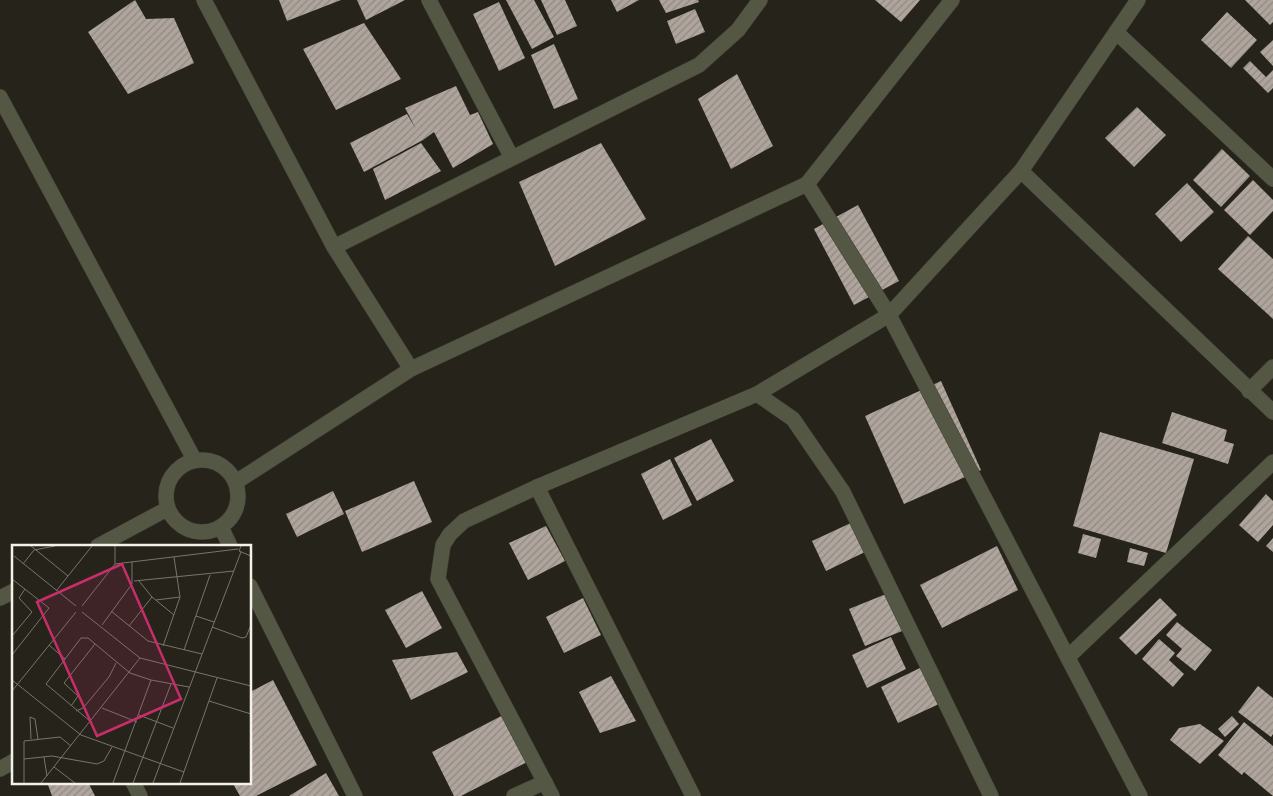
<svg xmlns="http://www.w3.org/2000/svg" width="1273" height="796" font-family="'Noto Serif',serif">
<defs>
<pattern id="building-hatch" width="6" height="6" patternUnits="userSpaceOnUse" patternTransform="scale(1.25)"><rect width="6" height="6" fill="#afa59d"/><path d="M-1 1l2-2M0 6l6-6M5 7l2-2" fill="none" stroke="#908983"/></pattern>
</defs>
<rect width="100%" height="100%" fill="#26231a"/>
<!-- building -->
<g fill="url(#building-hatch)">
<path d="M 135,0 L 146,19 L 174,18 L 194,63 L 128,94 L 88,32 Z"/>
<path d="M 279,0 L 341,0 L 287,21 Z"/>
<path d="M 357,0 L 405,0 L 366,20 Z"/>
<path d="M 506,0 L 534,0 L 554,37 L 532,49 Z"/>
<path d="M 541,0 L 565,0 L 577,26 L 557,35 Z"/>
<path d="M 611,0 L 639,0 L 617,12 Z"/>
<path d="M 659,0 L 698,0 L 699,2 L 666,13 Z"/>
<path d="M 875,0 L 920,0 L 901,22 Z"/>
<path d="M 1245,0 L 1273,0 L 1273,22 L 1270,25 Z"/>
<path d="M 499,2 L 525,58 L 499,71 L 473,14 Z"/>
<path d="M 695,9 L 705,32 L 676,44 L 667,21 Z"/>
<path d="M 1227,12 L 1257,40 L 1231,68 L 1201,40 Z"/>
<path d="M 364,23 L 401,79 L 336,110 L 303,49 Z"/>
<path d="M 1273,40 L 1273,66 L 1260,52 Z"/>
<path d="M 554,44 L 578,99 L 554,109 L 531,55 Z"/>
<path d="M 1250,61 L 1266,77 L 1273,70 L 1273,88 L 1268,93 L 1243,68 Z"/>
<path d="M 737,74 L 773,146 L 731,169 L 698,99 Z"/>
<path d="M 456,86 L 470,115 L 478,112 L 493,144 L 453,168 L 434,132 L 423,140 L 364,172 L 350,143 L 407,114 L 416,129 L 405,108 Z"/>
<path d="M 1137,107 L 1166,135 L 1134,167 L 1105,138 Z"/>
<path d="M 421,143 L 441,171 L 385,200 L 373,169 Z"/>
<path d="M 601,143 L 646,219 L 555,266 L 519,182 Z"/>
<path d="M 1222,149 L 1250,176 L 1221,207 L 1193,180 Z"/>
<path d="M 1253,180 L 1273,200 L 1273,211 L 1250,235 L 1224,210 Z"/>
<path d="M 1187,183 L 1214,212 L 1181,242 L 1155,214 Z"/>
<path d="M 858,205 L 899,281 L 854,305 L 814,229 Z"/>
<path d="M 1248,236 L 1273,259 L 1273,319 L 1218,269 Z"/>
<path d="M 941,381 L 981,470 L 904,504 L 865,416 Z"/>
<path d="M 1172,412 L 1227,430 L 1224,441 L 1234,444 L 1228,464 L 1162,443 Z"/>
<path d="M 1100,432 L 1194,459 L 1166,553 L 1073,526 Z"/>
<path d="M 711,439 L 734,481 L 697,501 L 674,458 Z"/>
<path d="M 670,459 L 692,505 L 663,520 L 641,474 Z"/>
<path d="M 414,481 L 432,522 L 362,552 L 345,511 Z"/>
<path d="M 333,491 L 344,514 L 297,537 L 286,514 Z"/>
<path d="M 1266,494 L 1273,501 L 1273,525 L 1258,542 L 1239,525 Z"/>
<path d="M 853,522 L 867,551 L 826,571 L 812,541 Z"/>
<path d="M 546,526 L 565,561 L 528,580 L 509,543 Z"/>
<path d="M 1083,534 L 1101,539 L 1096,558 L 1078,553 Z"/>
<path d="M 1273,538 L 1273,552 L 1266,546 Z"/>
<path d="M 997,546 L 1018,590 L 942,628 L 920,585 Z"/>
<path d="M 1130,548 L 1148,553 L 1144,566 L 1127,562 Z"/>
<path d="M 422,591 L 442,628 L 406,648 L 385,610 Z"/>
<path d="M 891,592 L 907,629 L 865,646 L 849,609 Z"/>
<path d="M 583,598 L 601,635 L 564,653 L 546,617 Z"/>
<path d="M 1160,598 L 1177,615 L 1136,655 L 1119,638 Z"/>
<path d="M 1177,622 L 1212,650 L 1195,671 L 1176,656 L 1182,649 L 1166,635 Z"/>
<path d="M 891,637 L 906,669 L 867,688 L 852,655 Z"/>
<path d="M 1159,639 L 1175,653 L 1169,660 L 1184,674 L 1173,687 L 1142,659 Z"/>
<path d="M 457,652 L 468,672 L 411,700 L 392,660 Z"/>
<path d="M 922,667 L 939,704 L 898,723 L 881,687 Z"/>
<path d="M 611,676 L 636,721 L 600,733 L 579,692 Z"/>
<path d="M 273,680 L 317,765 L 256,796 L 240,796 L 232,782 L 250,782 L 250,692 Z"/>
<path d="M 1258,686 L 1273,698 L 1273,734 L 1271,737 L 1238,712 Z"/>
<path d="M 509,712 L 533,759 L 461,796 L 454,796 L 432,752 Z"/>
<path d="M 1232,716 L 1239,724 L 1225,737 L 1218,729 Z"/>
<path d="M 1244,722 L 1273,746 L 1273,796 L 1244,772 L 1242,775 L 1218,755 Z"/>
<path d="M 1200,724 L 1224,741 L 1200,764 L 1170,740 L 1179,728 Z"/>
<path d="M 326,773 L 339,796 L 289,796 Z"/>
<path d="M 47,782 L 88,782 L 95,796 L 52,796 Z"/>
</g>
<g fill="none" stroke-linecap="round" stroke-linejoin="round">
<!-- minor casing -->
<g stroke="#434037" stroke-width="16">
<g id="minor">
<path d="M 204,0 L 334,247 L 411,369"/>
<path d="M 429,0 L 512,158"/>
<path d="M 1138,0 L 1021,171 L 1273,412"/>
<path d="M 1116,32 L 1273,179"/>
<path d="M 0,97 L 194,459"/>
<path d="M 807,184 L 889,315 L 1140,796"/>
<path d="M 334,247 L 699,65 L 738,30 L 760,0"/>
<path d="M 1249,391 L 1273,367"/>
<path d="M 757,394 L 793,419 L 843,492 L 991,796"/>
<circle cx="202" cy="496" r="36"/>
<path d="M 236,482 L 411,369 L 807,184 L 952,0"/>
<path d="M 537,487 L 693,796"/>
<path d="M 221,527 L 230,546"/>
<path d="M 98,546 L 167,509"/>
<path d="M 250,586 L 355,796"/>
<path d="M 0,598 L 14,591"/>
<path d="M 1068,657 L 1273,462"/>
<path d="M 0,769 L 14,761"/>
<path d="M 133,782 L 140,796"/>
<path d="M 514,796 L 545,782"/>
<path d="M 552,796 L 438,579 L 443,545 L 450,534 L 464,521 L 537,487 L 757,394 L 889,315 L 1021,171"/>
</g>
</g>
<!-- minor -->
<use href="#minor" stroke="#545743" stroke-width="15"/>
</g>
<!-- overview -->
<g transform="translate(12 545)">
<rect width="239" height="239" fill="#26231a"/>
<path fill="none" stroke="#78756e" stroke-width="1" d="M 19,1 L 56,31M 103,1 L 103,19M 229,1 L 227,6 L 239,11M 2,11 L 64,61M 11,19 L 22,5 L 43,1M 0,34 L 37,63 L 0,110M 122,36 L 222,26M 127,36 L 140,52 L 162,70M 44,46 L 80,1M 144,55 L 168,52M 70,61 L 103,19 L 226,4M 99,66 L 136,96 L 190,109M 70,67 L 128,113 L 239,141M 184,71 L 202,77M 90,80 L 120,39 L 120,17M 117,81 L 140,52M 200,82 L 230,93 L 234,92 L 239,80M 0,91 L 20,67 L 7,53 L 13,44M 37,100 L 53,114M 151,101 L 168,52 L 162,12M 172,105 L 198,30M 0,135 L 69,190 L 172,227M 0,146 L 64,67M 197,156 L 239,169M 59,161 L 66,151 L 52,138 L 83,99M 90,163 L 125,177M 64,166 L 71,163 L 97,132 L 104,118M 127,170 L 161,183M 79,177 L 34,139 L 69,93 L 76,93 L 118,128 L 139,135M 19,194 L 18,172 L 23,174 L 26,194M 32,212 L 35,231M 12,214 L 40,211 L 85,219 L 92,216 L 100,202M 42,222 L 63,238M 12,238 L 12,196 L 48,192 L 59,201M 29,238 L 128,113M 101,238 L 139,135 L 177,142M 121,238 L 159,139M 141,238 L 229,7M 168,238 L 205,133"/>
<path fill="#c72e69" fill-opacity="0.15" stroke="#c72e69" stroke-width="2.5" d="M 110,19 L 169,154 L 85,191 L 25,57 Z"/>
<rect width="239" height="239" fill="none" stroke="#f4f1eb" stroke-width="2.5"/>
</g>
</svg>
